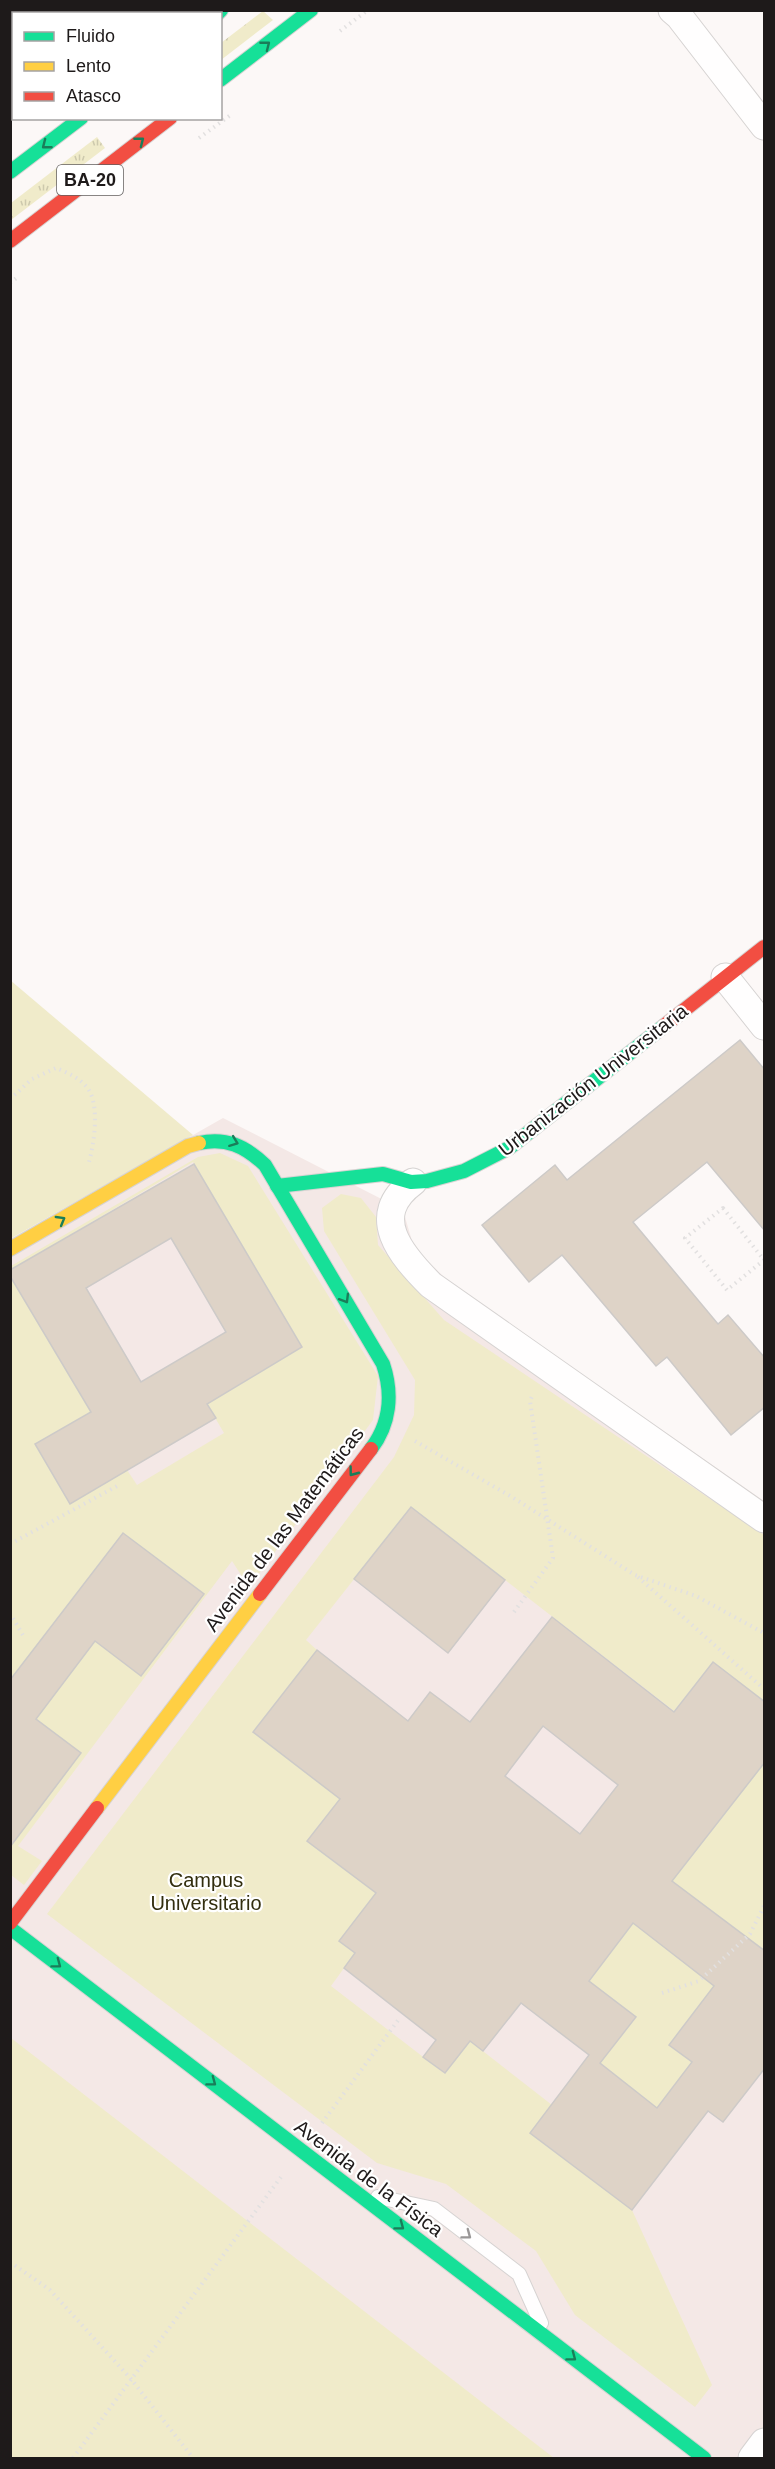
<svg xmlns="http://www.w3.org/2000/svg" width="775" height="2469" font-family="Helvetica,sans-serif">
<defs>
<pattern id="grass-tufts" width="24" height="20" patternUnits="userSpaceOnUse" patternTransform="scale(1.5)"><rect width="24" height="20" fill="#f0ebca"/><path d="M3 7l-1-3M5 7V3M7 7l1-3M15 17l-1-3M17 17v-4M19 17l1-3" fill="none" stroke="#cdc9ad"/></pattern>
</defs>
<rect width="100%" height="100%" fill="#fcf8f7"/>
<!-- built -->
<path fill="#f4e8e6" d="M 223,1118 L 403,1210 L 414,1248 L 448,1281 L 764,1501 L 764,2458 L 11,2458 L 10,1239 Z"/>
<!-- grass -->
<g fill="url(#grass-tufts)">
<path d="M 263,11 L 273,20 L 221,60 L 221,43 Z"/>
<path d="M 97,137 L 105,148 L 11,220 L 11,203 Z"/>
</g>
<!-- park -->
<g fill="#f0ebca">
<path d="M 10,980 L 193,1135 L 10,1239 Z"/>
<path d="M 220,1153 L 248,1166 L 378,1376 L 373,1420 L 249,1587 L 232,1561 L 18,1846 L 42,1861 L 24,1885 L 11,1875 L 11,1829 L 19,1835 L 81,1753 L 36,1719 L 95,1641 L 141,1676 L 204,1594 L 123,1533 L 11,1680 L 10,1276 L 91,1412 L 35,1445 L 127,1470 L 137,1485 L 224,1433 L 207,1404 L 302,1347 L 193,1162 L 11,1270 L 11,1266 L 198,1157 Z"/>
<path d="M 341,1194 L 361,1198 L 376,1217 L 378,1245 L 444,1320 L 764,1535 L 764,1702 L 713,1662 L 674,1711 L 411,1507 L 306,1640 L 317,1650 L 253,1732 L 340,1799 L 307,1841 L 376,1893 L 340,1941 L 355,1953 L 331,1986 L 444,2073 L 470,2041 L 552,2105 L 531,2133 L 632,2210 L 712,2385 L 695,2407 L 575,2315 L 536,2251 L 446,2184 L 377,2163 L 47,1914 L 394,1457 L 414,1415 L 415,1380 L 324,1231 L 322,1208 Z"/>
<path d="M 764,1762 L 764,1969 L 657,2108 L 600,2063 L 636,2017 L 589,1981 L 633,1923 L 697,1972 L 732,1927 L 672,1881 Z"/>
<path d="M 10,2038 L 11,2038 L 554,2458 L 11,2458 Z"/>
</g>
<!-- building -->
<g fill="#ded3c7" stroke="#cdcac8" stroke-width="1.5" fill-rule="evenodd">
<path d="M 740,1040 L 765,1070 L 765,1231 L 707,1162 L 633,1222 L 718,1324 L 728,1315 L 765,1358 L 765,1407 L 731,1435 L 667,1357 L 656,1366 L 562,1255 L 529,1282 L 482,1225 L 555,1165 L 567,1180 Z"/>
<path d="M 194,1164 L 302,1347 L 207,1404 L 216,1418 L 70,1504 L 35,1444 L 91,1412 L 10,1276 L 10,1270 ZM 171,1238 L 226,1332 L 141,1382 L 86,1288 Z"/>
<path d="M 411,1507 L 505,1580 L 448,1653 L 354,1579 Z"/>
<path d="M 123,1533 L 204,1594 L 141,1676 L 95,1641 L 36,1719 L 81,1753 L 10,1847 L 10,1680 Z"/>
<path d="M 552,1617 L 674,1712 L 713,1662 L 765,1702 L 765,1762 L 672,1881 L 765,1951 L 765,2068 L 723,2122 L 708,2111 L 632,2210 L 530,2133 L 589,2055 L 521,2003 L 483,2051 L 470,2041 L 445,2073 L 423,2057 L 436,2040 L 344,1968 L 355,1953 L 339,1941 L 376,1893 L 307,1841 L 340,1799 L 253,1732 L 317,1650 L 408,1721 L 430,1692 L 470,1722 ZM 543,1726 L 618,1785 L 580,1834 L 505,1776 ZM 633,1923 L 714,1986 L 669,2045 L 692,2062 L 657,2108 L 600,2063 L 636,2017 L 589,1981 Z"/>
</g>
<g fill="none" stroke-linecap="round" stroke-linejoin="round">
<!-- lane casing -->
<g stroke="#d6d3d2" stroke-width="16">
<path id="lane" d="M 378,2197 L 434,2209 L 519,2274 L 541,2323"/>
</g>
<!-- street casing -->
<g stroke="#d6d3d2" stroke-width="29">
<g id="street">
<path d="M 672,10 L 679,16 L 764,126"/>
<path d="M 725,977 L 764,1026"/>
<path d="M 413,1182 C 367,1216 401,1255 431,1285 L 764,1519"/>
<path d="M 752,2458 L 764,2442"/>
</g>
</g>
<!-- fast casing -->
<g stroke="#d6d3d2" stroke-width="16">
<g id="fast">
<path d="M 217,14 L 221,10"/>
<path d="M 220,80 L 311,10"/>
<path d="M 10,172 L 81,118"/>
<path d="M 199,1143 C 226,1137 245,1146 265,1165 L 383,1364 C 393,1394 390,1424 371,1449"/>
<path d="M 277,1186 L 383,1174 L 411,1182 L 427,1181 L 464,1171 L 509,1148 L 664,1026"/>
<path d="M 10,1928 L 704,2458"/>
</g>
</g>
<!-- slow casing -->
<g stroke="#d6d3d2" stroke-width="16">
<g id="slow">
<path d="M 10,1249 L 188,1146 L 199,1143"/>
<path d="M 97,1808 L 260,1594"/>
</g>
</g>
<!-- jam casing -->
<g stroke="#d6d3d2" stroke-width="16">
<g id="jam">
<path d="M 10,241 L 170,118"/>
<path d="M 664,1026 L 764,947"/>
<path d="M 260,1594 L 371,1449"/>
<path d="M 10,1923 L 97,1808"/>
</g>
</g>
<!-- path -->
<g stroke="#e2e0e0" stroke-width="4" stroke-dasharray="1.5 4.5" stroke-linecap="butt">
<path d="M 37,14 L 41,10"/>
<path d="M 135,14 L 139,10"/>
<path d="M 340,31 L 368,10"/>
<path d="M 10,33 L 14,31"/>
<path d="M 10,108 L 14,106"/>
<path d="M 199,138 L 232,114"/>
<path d="M 10,283 L 19,276"/>
<path d="M 10,1099 L 32,1079 L 56,1068 C 68,1073 83,1079 90,1092 C 99,1110 94,1144 89,1162"/>
<path d="M 723,1208 L 764,1260 L 727,1290 L 685,1238 Z"/>
<path d="M 415,1441 L 512,1497 L 635,1575 L 696,1596 L 764,1633"/>
<path d="M 10,1544 L 119,1485"/>
<path d="M 638,1577 L 764,1689"/>
<path d="M 514,1612 L 553,1558 L 530,1401 L 533,1394"/>
<path d="M 10,1613 L 24,1637"/>
<path d="M 662,1993 L 699,1981 L 750,1934 L 764,1906"/>
<path d="M 322,2123 L 399,2019"/>
<path d="M 10,2262 L 50,2290 L 131,2379 L 193,2458"/>
<path d="M 73,2458 L 281,2177"/>
</g>
<!-- lane -->
<use href="#lane" stroke="#fffefe" stroke-width="14"/>
<!-- street -->
<use href="#street" stroke="#fffefe" stroke-width="27"/>
<!-- fast -->
<use href="#fast" stroke="#16e098" stroke-width="14"/>
<!-- slow -->
<use href="#slow" stroke="#ffcf43" stroke-width="14"/>
<!-- jam -->
<use href="#jam" stroke="#f24e42" stroke-width="14"/>
</g>
<!-- one-way arrows -->
<defs><path id="oneway-chevron" d="M-2-3.5L2.5 0L-2 3.5" fill="none" stroke-width="1.6" stroke-linecap="round" stroke-linejoin="round" transform="scale(1.5)"/></defs>
<g stroke="#1a7d59">
<use href="#oneway-chevron" transform="translate(266 45) rotate(-38)"/>
<use href="#oneway-chevron" transform="translate(140 141) rotate(-38)"/>
<use href="#oneway-chevron" transform="translate(46 145) rotate(142)"/>
<use href="#oneway-chevron" transform="translate(234 1142) rotate(21)"/>
<use href="#oneway-chevron" transform="translate(61 1220) rotate(-30)"/>
<use href="#oneway-chevron" transform="translate(345 1299) rotate(59)"/>
<use href="#oneway-chevron" transform="translate(353 1472) rotate(127)"/>
<use href="#oneway-chevron" transform="translate(57 1964) rotate(37)"/>
<use href="#oneway-chevron" transform="translate(212 2082) rotate(37)"/>
<use href="#oneway-chevron" transform="translate(400 2226) rotate(37)"/>
<use href="#oneway-chevron" transform="translate(572 2357) rotate(37)"/>
</g>
<use stroke="#9a9797" href="#oneway-chevron" transform="translate(467 2235) rotate(37)"/>
<g text-anchor="middle" dominant-baseline="central" stroke-width="4.5" stroke-linejoin="round" paint-order="stroke">
<!-- shield labels -->
<rect fill="#fff" stroke="#625f5f" stroke-width="1.5" x="57" y="165" width="66" height="30" rx="4.5"/>
<g font-size="18" font-weight="bold" fill="#1e1a1a">
<text x="90" y="180">BA-20</text>
</g>
<!-- street labels -->
<g font-size="20" fill="#1e1a1a" stroke="#fff">
<text transform="translate(593 1080) rotate(-38)">Urbanización Universitaria</text>
<text transform="translate(284 1529) rotate(-53)">Avenida de las Matemáticas</text>
<text transform="translate(369 2178) rotate(37)">Avenida de la Física</text>
</g>
<!-- park labels -->
<g font-size="20" fill="#322e0e" stroke="#fff">
<text x="206" y="1880">Campus<tspan x="206" dy="23">Universitario</tspan></text>
</g>
</g>
<!-- border -->
<rect width="775" height="2469" fill="none" stroke="#1e1a1a" stroke-width="24"/>
<!-- legend -->
<rect x="12" y="12" width="210" height="108" fill="#ffffff" stroke="#a5a3a3" stroke-width="1.5"/>
<rect x="24" y="32" width="30" height="9" fill="#16e098" stroke="#a5a3a3" stroke-width="1.5"/>
<text x="66" y="42" font-size="18" fill="#1e1a1a">Fluido</text>
<rect x="24" y="62" width="30" height="9" fill="#ffcf43" stroke="#a5a3a3" stroke-width="1.5"/>
<text x="66" y="72" font-size="18" fill="#1e1a1a">Lento</text>
<rect x="24" y="92" width="30" height="9" fill="#f24e42" stroke="#a5a3a3" stroke-width="1.5"/>
<text x="66" y="102" font-size="18" fill="#1e1a1a">Atasco</text>
</svg>
